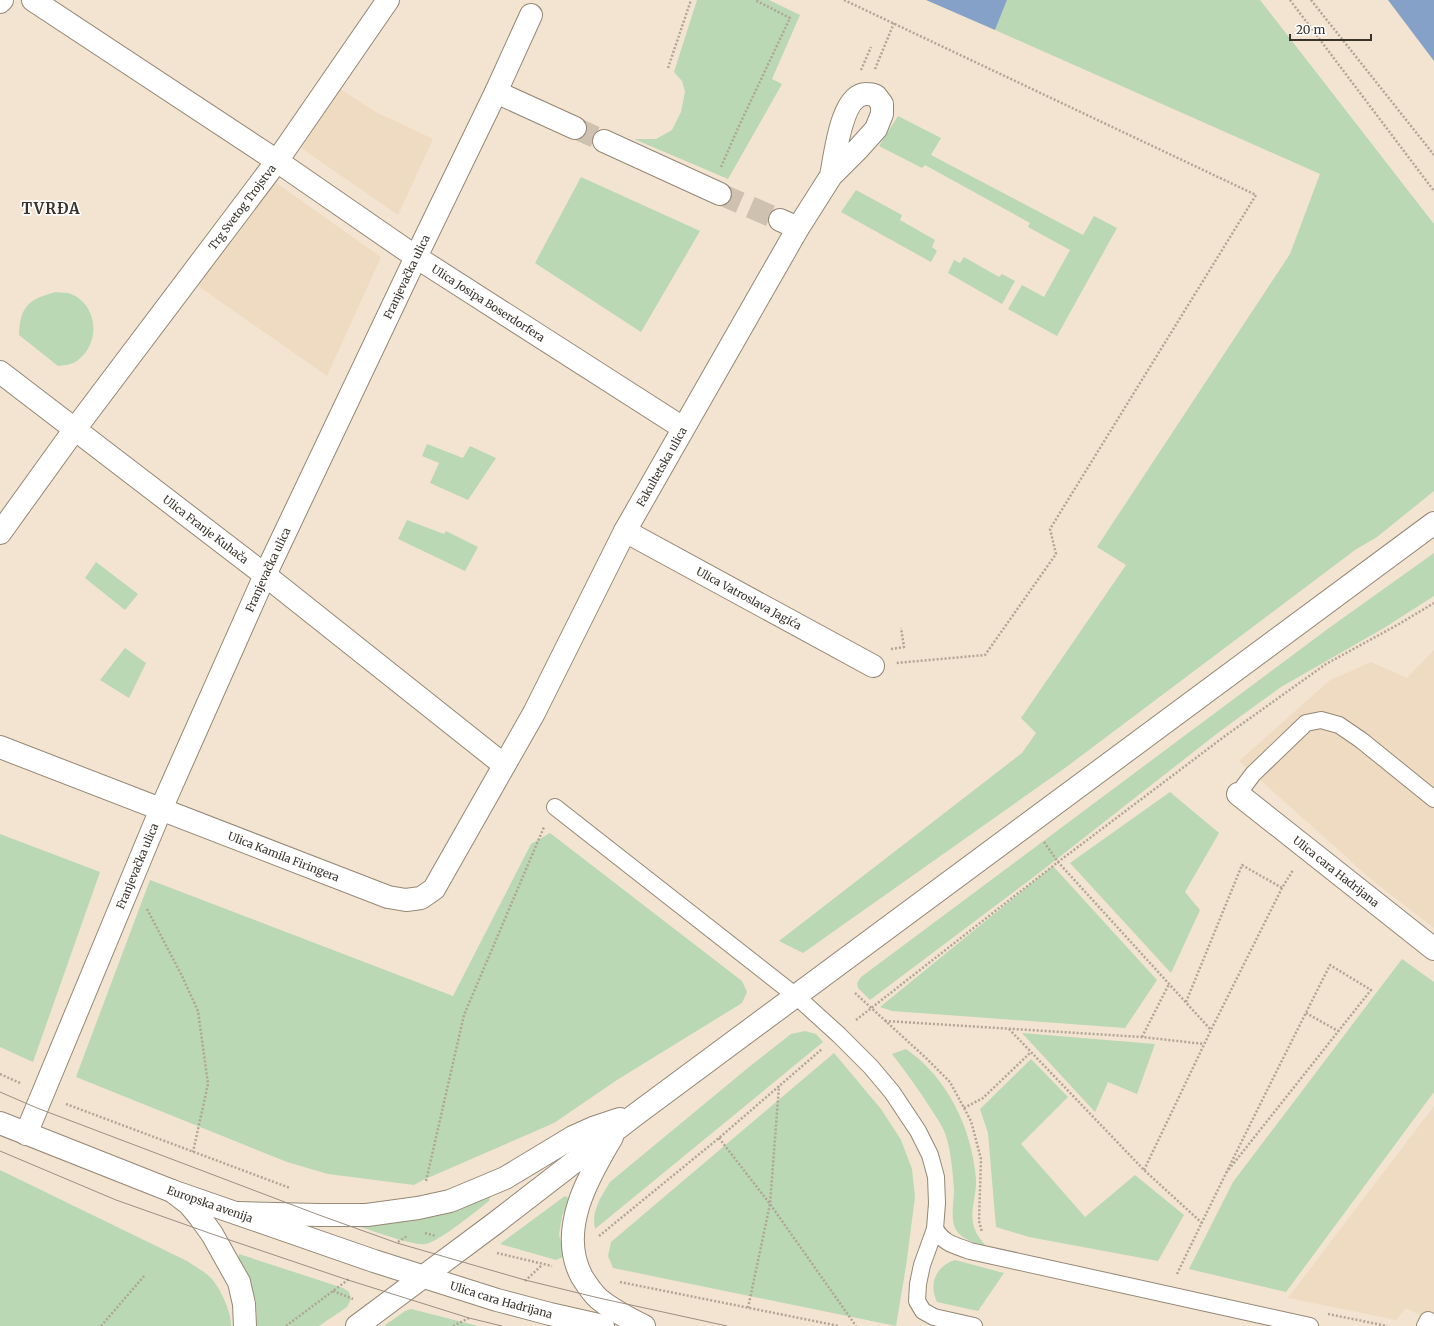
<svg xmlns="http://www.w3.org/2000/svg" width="1434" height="1326" font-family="Merriweather,serif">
<rect width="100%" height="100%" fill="#f3e4d1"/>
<!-- built -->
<g fill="#efdbc1">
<path d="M 340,89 L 376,112 L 433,139 L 398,215 L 301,148 Z"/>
<path d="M 272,180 L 381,257 L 327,376 L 198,286 Z"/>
<path d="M 1434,650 L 1434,928 L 1373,881 L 1239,761 L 1330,680 L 1371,662 L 1407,678 Z"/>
<path d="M 1434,1106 L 1434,1323 L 1406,1308 L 1396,1320 L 1288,1298 Z"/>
</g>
<!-- green -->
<g fill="#b9d8b3">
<path d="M 697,0 L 769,0 L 800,15 L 772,79 L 782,84 L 728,179 L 634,139 L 656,139 L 672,130 L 681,112 L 685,92 L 682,81 L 674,72 Z"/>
<path d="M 1007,0 L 1260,0 L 1434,224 L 1434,491 L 1377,537 L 1355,550 L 1065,768 L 803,953 L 779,941 L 1022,753 L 1036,733 L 1021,718 L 1126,565 L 1097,547 L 1290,254 L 1320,174 L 995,30 Z"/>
<path d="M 898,116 L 941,138 L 931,155 L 1083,235 L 1094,216 L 1117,228 L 1057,336 L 1008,309 L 1022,285 L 1044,297 L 1070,250 L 1028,227 L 1030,223 L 925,165 L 922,168 L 879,146 Z"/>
<path d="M 581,177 L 700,231 L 641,332 L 535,263 Z"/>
<path d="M 856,190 L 902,215 L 900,220 L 935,240 L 932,247 L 937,251 L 931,262 L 841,212 Z"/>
<path d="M 964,257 L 999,277 L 1002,274 L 1015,281 L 1002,304 L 948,273 L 954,260 L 960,263 Z"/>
<path d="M 56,292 C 60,293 67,292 71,294 C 98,305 101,343 78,360 C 72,365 65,365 58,366 L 19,335 C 20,306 29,299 56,292 Z"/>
<path d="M 427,444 L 463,458 L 470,446 L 496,458 L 468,500 L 430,483 L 439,463 L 422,456 Z"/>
<path d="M 407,520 L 444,534 L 446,531 L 478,547 L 465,571 L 398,539 Z"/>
<path d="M 1434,553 L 1434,596 L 1384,628 L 1281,687 L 1219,732 L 1039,873 L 870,1000 L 858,988 L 857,983 L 861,977 L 1329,628 Z"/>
<path d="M 96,562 L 138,594 L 125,610 L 85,578 Z"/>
<path d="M 125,648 L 146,663 L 129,698 L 100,680 Z"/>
<path d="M 1170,792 L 1219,833 L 1185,892 L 1200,910 L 1171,973 L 1070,863 Z"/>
<path d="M 550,833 L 742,981 L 747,992 L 742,1003 L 617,1080 L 554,1123 L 423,1180 L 414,1185 L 328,1174 L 287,1162 L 76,1077 L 150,880 L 453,996 L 531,844 Z"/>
<path d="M 0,834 L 100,872 L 33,1062 L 0,1047 Z"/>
<path d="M 1053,866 L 1157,980 L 1125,1028 L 892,1011 L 880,1007 Z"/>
<path d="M 1402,959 L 1434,982 L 1434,1092 L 1286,1292 L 1189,1269 L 1233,1182 Z"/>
<path d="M 805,1031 L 816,1034 L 823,1042 L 595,1229 C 591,1211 601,1197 610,1182 L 749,1067 L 791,1034 Z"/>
<path d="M 1022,1033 L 1155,1044 L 1137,1094 L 1108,1082 L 1095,1112 Z"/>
<path d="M 906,1049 C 948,1078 972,1129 976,1179 C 977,1195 969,1212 974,1227 C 976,1234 981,1240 985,1245 C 974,1243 963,1240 956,1230 C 950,1219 954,1202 954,1190 C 953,1174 951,1151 946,1136 C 943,1126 936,1117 931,1109 C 919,1090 906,1072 892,1054 Z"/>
<path d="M 834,1053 L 881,1109 L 901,1140 L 912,1169 L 915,1197 L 906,1266 L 896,1326 L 613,1268 L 608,1256 L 611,1242 Z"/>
<path d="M 1031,1059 L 1068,1097 L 1021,1144 L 1085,1217 L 1135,1175 L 1184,1215 L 1158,1261 L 1029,1237 L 996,1227 L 988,1133 L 980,1109 Z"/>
<path d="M 0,1170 L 187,1261 C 194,1266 204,1271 210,1277 C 220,1287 232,1313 231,1326 L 0,1326 Z"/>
<path d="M 486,1196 L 490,1197 L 489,1201 C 476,1211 439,1242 425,1244 C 412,1246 372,1230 357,1226 Z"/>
<path d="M 565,1196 L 570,1199 L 562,1216 L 559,1235 L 565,1256 L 556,1260 L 500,1244 Z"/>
<path d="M 239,1254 L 343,1288 L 349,1292 L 351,1299 L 347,1307 L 319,1326 L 257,1326 L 256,1301 L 248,1278 L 238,1259 Z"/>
<path d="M 955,1260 L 1004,1273 L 978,1311 L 937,1302 C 928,1284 936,1266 955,1260 Z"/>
<path d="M 411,1309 L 478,1326 L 479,1326 L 384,1326 L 405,1311 Z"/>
</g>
<!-- water -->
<g fill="#86a1c7">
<path d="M 926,0 L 1007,0 L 995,30 Z"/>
<path d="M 1388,0 L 1434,0 L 1434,61 Z"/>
</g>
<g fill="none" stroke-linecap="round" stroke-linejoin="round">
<!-- street-tunnel -->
<g stroke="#cec1b0" stroke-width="22" stroke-dasharray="22 11" stroke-linecap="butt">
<path d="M 575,128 L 604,141"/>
<path d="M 720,194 L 780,220"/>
</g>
<!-- lane casing -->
<g stroke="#948775" stroke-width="18">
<g id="lane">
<path d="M 1238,794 L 1253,774 L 1306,723 L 1321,720 L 1339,725 L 1361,740 L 1434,799"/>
<path d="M 555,807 L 796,996 L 839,1035 L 871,1067 L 892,1092 L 918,1131 L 930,1155 L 936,1177 L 937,1203 L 935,1229 L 922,1265 L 918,1284 L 917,1301 L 923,1311 L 934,1317 L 974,1326"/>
<path d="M 935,1229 C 944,1244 955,1245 970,1251 L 1310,1326"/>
<path d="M 1425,1326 L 1428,1320"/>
</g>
</g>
<!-- street casing -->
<g stroke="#948775" stroke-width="24">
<g id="street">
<path id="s1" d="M 33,0 L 277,161 L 416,257 L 683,428"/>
<path d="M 0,2 L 2,0"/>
<path d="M 496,92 L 575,128"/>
<path d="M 604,141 L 720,194"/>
<path d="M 780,220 L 798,228"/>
<path id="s2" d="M 0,372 L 265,575 L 504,765"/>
<path id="s3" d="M 625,531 L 873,666"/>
<path id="s4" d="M 0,533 L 75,429 L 277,161 L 388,0"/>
<path id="s5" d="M 0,747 L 388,897 L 406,900 L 421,898 L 434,889 L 534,713 L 625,531 L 798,228 L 831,176 L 858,149 L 876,129 L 882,114 L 882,104 L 876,96 C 874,95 870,94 867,94 C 841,93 835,157 831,176"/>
<path id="s6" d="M 1238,794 L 1434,949"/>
<path id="s7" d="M 26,1134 L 161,809 L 265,575 L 416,257 L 496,92 L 531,15"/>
</g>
</g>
<!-- secondary casing -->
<g stroke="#948775" stroke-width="24">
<g id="secondary">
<path id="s8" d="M 0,1123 L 172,1191 L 374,1261 L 497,1300 L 550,1314 L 603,1326"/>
</g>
</g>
<!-- primary casing -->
<g stroke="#948775" stroke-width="24">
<g id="primary">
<path d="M 612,1137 C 588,1177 557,1231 582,1277 C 587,1285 592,1293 599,1299 C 612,1310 628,1318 644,1326"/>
<path d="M 172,1191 L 189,1204 L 199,1216 L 212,1234 L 226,1259 L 239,1282 L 244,1304 L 245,1326"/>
<path d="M 237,1213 L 319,1215 L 367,1215 L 418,1208 L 450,1201 L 505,1178 L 573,1137 L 593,1128 L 620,1119"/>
<path d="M 357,1326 L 494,1224 L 635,1115 L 1434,523"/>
</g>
</g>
<!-- path -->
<g stroke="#b1a596" stroke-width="2.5" stroke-dasharray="2 2" stroke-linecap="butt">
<path d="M 844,0 L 1256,195 L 1050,529 L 1056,554 L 985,655 L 896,663"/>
<path d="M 1290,0 L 1434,191"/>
<path d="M 1311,0 L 1434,155"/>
<path d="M 668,68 L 691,0"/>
<path d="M 875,69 L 894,23"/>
<path d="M 861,70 L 871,47"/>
<path d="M 721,167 L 738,128 L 790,18 L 755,0"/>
<path d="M 891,649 L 904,647 L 901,628"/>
<path d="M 1044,842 L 1058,862 L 1211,1030"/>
<path d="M 147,909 L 182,976 L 198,1011 L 208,1084 L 193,1152"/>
<path d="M 855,993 L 926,1058 L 950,1082 L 971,1121 L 981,1159 L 979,1221 L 982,1232"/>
<path d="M 1186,1002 L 1242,865 L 1282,888"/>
<path d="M 1306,1013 L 1338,1031"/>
<path d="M 856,1020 L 1058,862 L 1225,736 L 1326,664 L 1399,624 L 1434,603"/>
<path d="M 885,1021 L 1142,1037 L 1204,1044"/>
<path d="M 1009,1029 L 1144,1170 L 1202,1223"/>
<path d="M 1142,1037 L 1169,984"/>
<path d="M 0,1074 L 20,1083"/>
<path d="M 66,1104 L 290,1188"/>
<path d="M 964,1108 L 983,1098 L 1031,1052"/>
<path d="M 719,1138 L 770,1204 L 856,1326"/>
<path d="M 1144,1170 L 1211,1030 L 1282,888 L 1293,870"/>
<path d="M 426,1181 L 464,1015 L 544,827"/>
<path d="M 425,1233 L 436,1236"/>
<path d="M 599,1236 L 719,1138 L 822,1049"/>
<path d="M 398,1242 L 407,1236"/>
<path d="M 497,1253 L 552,1266"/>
<path d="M 1177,1274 C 1227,1170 1278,1068 1330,965 L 1371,990 L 1226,1173"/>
<path d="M 525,1281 L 542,1265"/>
<path d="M 620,1282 L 839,1326"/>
<path d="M 333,1291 L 353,1299"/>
<path d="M 748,1308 L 770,1204 L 779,1086"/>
<path d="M 1328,1314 L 1387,1326"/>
<path d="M 101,1326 L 145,1275"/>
<path d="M 286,1326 L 349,1279"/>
<path d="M 453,1326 L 469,1318"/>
</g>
<!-- lane -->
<use href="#lane" stroke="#fff" stroke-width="16"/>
<!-- street -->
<use href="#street" stroke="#fff" stroke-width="22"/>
<!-- secondary -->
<use href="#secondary" stroke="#fff" stroke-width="22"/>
<!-- primary -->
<use href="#primary" stroke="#fff" stroke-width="22"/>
<!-- tram -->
<g stroke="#9a8f82" stroke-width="1">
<path d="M 0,1092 L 37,1108 L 319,1215 L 397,1243 L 525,1280 L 599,1298 L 727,1326"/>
<path d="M 0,1151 L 116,1200 L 212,1234 L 348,1280 L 469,1318 L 502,1326"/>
</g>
</g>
<g text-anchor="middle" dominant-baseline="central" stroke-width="3" stroke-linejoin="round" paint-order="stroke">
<!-- street labels -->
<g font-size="11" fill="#39332c" stroke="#fff">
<text stroke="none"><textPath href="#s4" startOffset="406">Trg Svetog Trojstva</textPath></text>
<text stroke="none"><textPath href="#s7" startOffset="938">Franjevačka ulica</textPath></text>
<text stroke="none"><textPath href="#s1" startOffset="547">Ulica Josipa Boserdorfera</textPath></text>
<text stroke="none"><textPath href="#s5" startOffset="945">Fakultetska ulica</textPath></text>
<text stroke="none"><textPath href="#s2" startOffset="259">Ulica Franje Kuhača</textPath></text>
<text stroke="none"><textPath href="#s7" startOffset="614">Franjevačka ulica</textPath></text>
<text stroke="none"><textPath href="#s3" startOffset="141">Ulica Vatroslava Jagića</textPath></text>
<text stroke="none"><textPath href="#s5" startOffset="304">Ulica Kamila Firingera</textPath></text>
<text stroke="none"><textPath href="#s7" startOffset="290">Franjevačka ulica</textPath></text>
<text stroke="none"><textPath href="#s6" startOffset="125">Ulica cara Hadrijana</textPath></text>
<text stroke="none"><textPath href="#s8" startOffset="225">Europska avenija</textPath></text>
<text stroke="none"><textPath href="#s8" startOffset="532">Ulica cara Hadrijana</textPath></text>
</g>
<!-- district labels -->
<g font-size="15" font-weight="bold" letter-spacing="1" fill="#39332c" stroke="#fff">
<text x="51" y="208">TVRĐA</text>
</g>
</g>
<!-- scale -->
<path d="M1290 34v6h81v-6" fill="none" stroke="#39332c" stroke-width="2"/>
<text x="1296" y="34" font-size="12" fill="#39332c" stroke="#ffffff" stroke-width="3" paint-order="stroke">20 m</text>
</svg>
